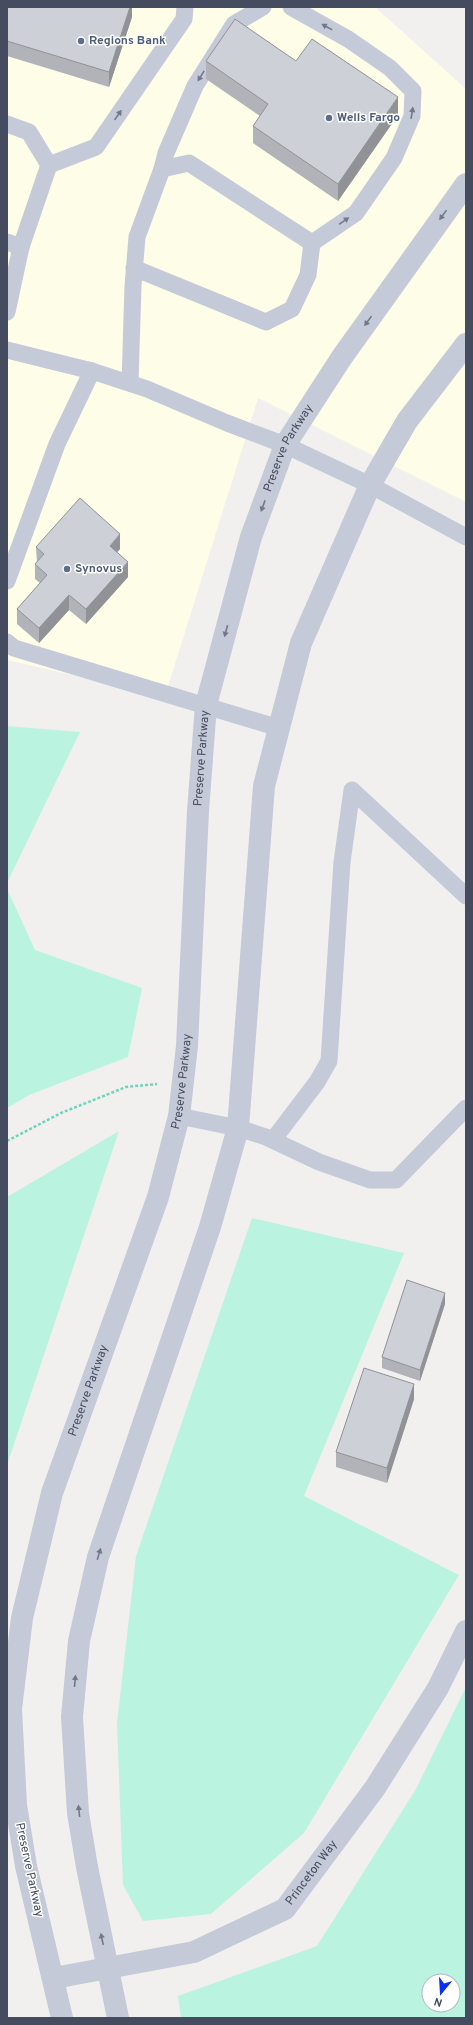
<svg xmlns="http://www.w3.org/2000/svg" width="473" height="2025" font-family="Overpass,sans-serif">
<rect width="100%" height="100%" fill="#f2f0ef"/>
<!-- commercial -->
<path fill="#fdfde8" d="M 7,7 L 375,7 L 466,89 L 466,502 L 258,398 L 165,696 L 7,660 Z"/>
<!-- green -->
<g fill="#baf3e0" fill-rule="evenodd">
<path d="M 7,726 L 80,732 L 7,883 Z"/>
<path d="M 7,889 L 35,950 L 142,988 L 128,1057 L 29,1095 L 7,1108 Z"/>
<path d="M 119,1131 L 7,1465 L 7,1197 Z"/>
<path d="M 252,1218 L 404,1253 L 304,1496 L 459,1575 L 304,1833 L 211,1914 L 143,1921 L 123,1885 L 117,1723 L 136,1556 Z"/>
<path d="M 466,1687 L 466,2018 L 181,2018 L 178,1996 L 317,1946 L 416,1789 ZM 429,1981 L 453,1981 L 453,2005 L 429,2005 Z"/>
</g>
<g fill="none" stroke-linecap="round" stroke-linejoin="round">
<!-- path -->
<path stroke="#6fd4be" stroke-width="2.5" stroke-dasharray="3 2" stroke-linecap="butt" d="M 7,1141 L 61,1113 L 126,1087 L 157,1084"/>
<!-- service -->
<g stroke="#c5cad8" stroke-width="17">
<path d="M 291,7 L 348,39 L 390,68 L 413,91 L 412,116 L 394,158 L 356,213 L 312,243"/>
<path d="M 7,124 L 29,132 L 49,165"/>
<path d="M 162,169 L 166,153 L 195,86 L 234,24 L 263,7"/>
<path d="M 7,242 L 21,247 L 7,312"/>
<path d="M 21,247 L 49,165 L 96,147 L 184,19 L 185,7"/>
<path d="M 7,350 L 92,371 L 147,389 L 227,423 L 285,445 L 370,485 L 466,537"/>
<path d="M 130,383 L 133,286 L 137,237 L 162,169 L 189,163 L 312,243 L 308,275 L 292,309 L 266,322 L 134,268"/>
<path d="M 7,581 L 57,444 L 92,371"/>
<path d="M 7,642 L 14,648 L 279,728"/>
<path d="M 179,1116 L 238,1128 L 266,1137 L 319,1162 L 370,1180 L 396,1180 L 466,1108"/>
<path d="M 273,1140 L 317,1082 L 329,1061 L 342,862 L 352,790 L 466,896"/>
</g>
<!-- minor -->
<path stroke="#c5cad8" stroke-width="22" id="s1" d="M 54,1978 L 194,1952 L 285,1909 L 375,1788 L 438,1688 L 466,1631"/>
<!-- tertiary -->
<g stroke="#c5cad8" stroke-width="22">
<path id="s2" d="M 62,2018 L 26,1866 L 16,1805 L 11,1709 L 22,1618 L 52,1493 L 158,1197 L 179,1116 L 187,1046 L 198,811 L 206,705 L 251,537 L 285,445 L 342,357 L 466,184"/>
<path d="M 118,2018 L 87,1867 L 78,1813 L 72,1717 L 79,1641 L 98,1557 L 210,1227 L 238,1128 L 264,786 L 301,643 L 370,485 L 407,421 L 466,344"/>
</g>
</g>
<!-- wall -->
<g fill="#b1b3b9">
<path d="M 7,7 L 132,7 L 132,17 L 109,87 L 7,56 Z"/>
<path d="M 206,61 L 296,61 L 398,115 L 338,201 L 253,143 L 253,126 L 260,116 L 206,79 Z"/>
<path d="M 36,547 L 120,549 L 117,552 L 128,577 L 86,624 L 69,610 L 39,643 L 17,624 L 17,609 L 40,583 L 35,579 L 35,564 L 37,562 Z"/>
<path d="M 445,1304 L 420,1381 L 382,1368 L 382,1357 Z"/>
<path d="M 414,1399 L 387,1483 L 336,1467 L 336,1452 Z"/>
</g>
<!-- shaded-wall -->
<g fill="#909296">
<path d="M 130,7 L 132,7 L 132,17 L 109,87 L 109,72 Z"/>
<path d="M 398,97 L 398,115 L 338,201 L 338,184 Z"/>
<path d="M 120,534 L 120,549 L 110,560 L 110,546 Z"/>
<path d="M 128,562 L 128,577 L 86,624 L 86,609 Z"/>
<path d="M 69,595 L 69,610 L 39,643 L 39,628 Z"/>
<path d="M 445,1293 L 445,1304 L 420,1381 L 420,1370 Z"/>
<path d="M 414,1384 L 414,1399 L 387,1483 L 387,1468 Z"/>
</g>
<!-- building -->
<g fill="#ced0d7" stroke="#909296">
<path d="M 7,7 L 130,7 L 109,72 L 7,41 Z"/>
<path d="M 235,19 L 296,61 L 312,39 L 398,97 L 338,184 L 253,126 L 268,104 L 206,61 Z"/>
<path d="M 80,498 L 120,534 L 110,546 L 128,562 L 86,609 L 69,595 L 39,628 L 17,609 L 47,575 L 35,564 L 44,554 L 36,547 Z"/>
<path d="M 407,1280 L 445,1293 L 420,1370 L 382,1357 Z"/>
<path d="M 364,1368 L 414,1384 L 387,1468 L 336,1452 Z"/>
</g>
<!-- one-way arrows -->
<defs><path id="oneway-solid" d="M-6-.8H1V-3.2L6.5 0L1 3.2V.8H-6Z"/></defs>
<g fill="#727889">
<use href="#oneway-solid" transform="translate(327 27) rotate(-151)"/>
<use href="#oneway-solid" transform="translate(201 76) rotate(122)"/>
<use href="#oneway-solid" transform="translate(412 113) rotate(-81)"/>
<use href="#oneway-solid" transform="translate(118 115) rotate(-55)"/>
<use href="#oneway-solid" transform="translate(443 215) rotate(126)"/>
<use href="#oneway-solid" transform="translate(344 221) rotate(-35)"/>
<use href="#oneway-solid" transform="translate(368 321) rotate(126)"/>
<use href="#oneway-solid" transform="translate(263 506) rotate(110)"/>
<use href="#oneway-solid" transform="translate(226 631) rotate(105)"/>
<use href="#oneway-solid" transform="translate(99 1554) rotate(-73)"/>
<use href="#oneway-solid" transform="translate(75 1681) rotate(-85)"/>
<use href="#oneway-solid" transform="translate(79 1811) rotate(-96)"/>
<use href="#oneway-solid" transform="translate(102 1939) rotate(-102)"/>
</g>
<!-- markers -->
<g fill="#5c6f8a" stroke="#fff" stroke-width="1.5">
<circle cx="81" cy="41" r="4"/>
<circle cx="329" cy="118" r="4"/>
<circle cx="67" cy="569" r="4"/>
</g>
<g text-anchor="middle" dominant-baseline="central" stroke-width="3" stroke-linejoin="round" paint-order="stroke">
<!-- service labels -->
<g font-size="12" font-weight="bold" fill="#4e5e75" stroke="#fff" text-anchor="start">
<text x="89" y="41">Regions Bank</text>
<text x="337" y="118">Wells Fargo</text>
<text x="75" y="569">Synovus</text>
</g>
<!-- street labels -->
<g font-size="12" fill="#464c5f" stroke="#fff">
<text stroke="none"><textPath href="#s2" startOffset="1615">Preserve Parkway</textPath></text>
<text stroke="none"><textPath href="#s2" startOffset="1291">Preserve Parkway</textPath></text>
<text stroke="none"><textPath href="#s2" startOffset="967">Preserve Parkway</textPath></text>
<text stroke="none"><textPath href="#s2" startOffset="643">Preserve Parkway</textPath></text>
<text transform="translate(29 1870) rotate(78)">Preserve Parkway</text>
<text stroke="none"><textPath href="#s1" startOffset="288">Princeton Way</textPath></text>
</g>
</g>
<!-- border -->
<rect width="473" height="2025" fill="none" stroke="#464c5f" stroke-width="16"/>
<!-- north arrow -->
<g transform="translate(441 1993) rotate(198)"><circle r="19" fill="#ffffff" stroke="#b5b7bf"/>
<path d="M0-3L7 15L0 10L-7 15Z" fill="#0a2ff2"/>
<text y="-6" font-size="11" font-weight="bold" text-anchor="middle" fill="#464c5f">N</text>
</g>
</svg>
